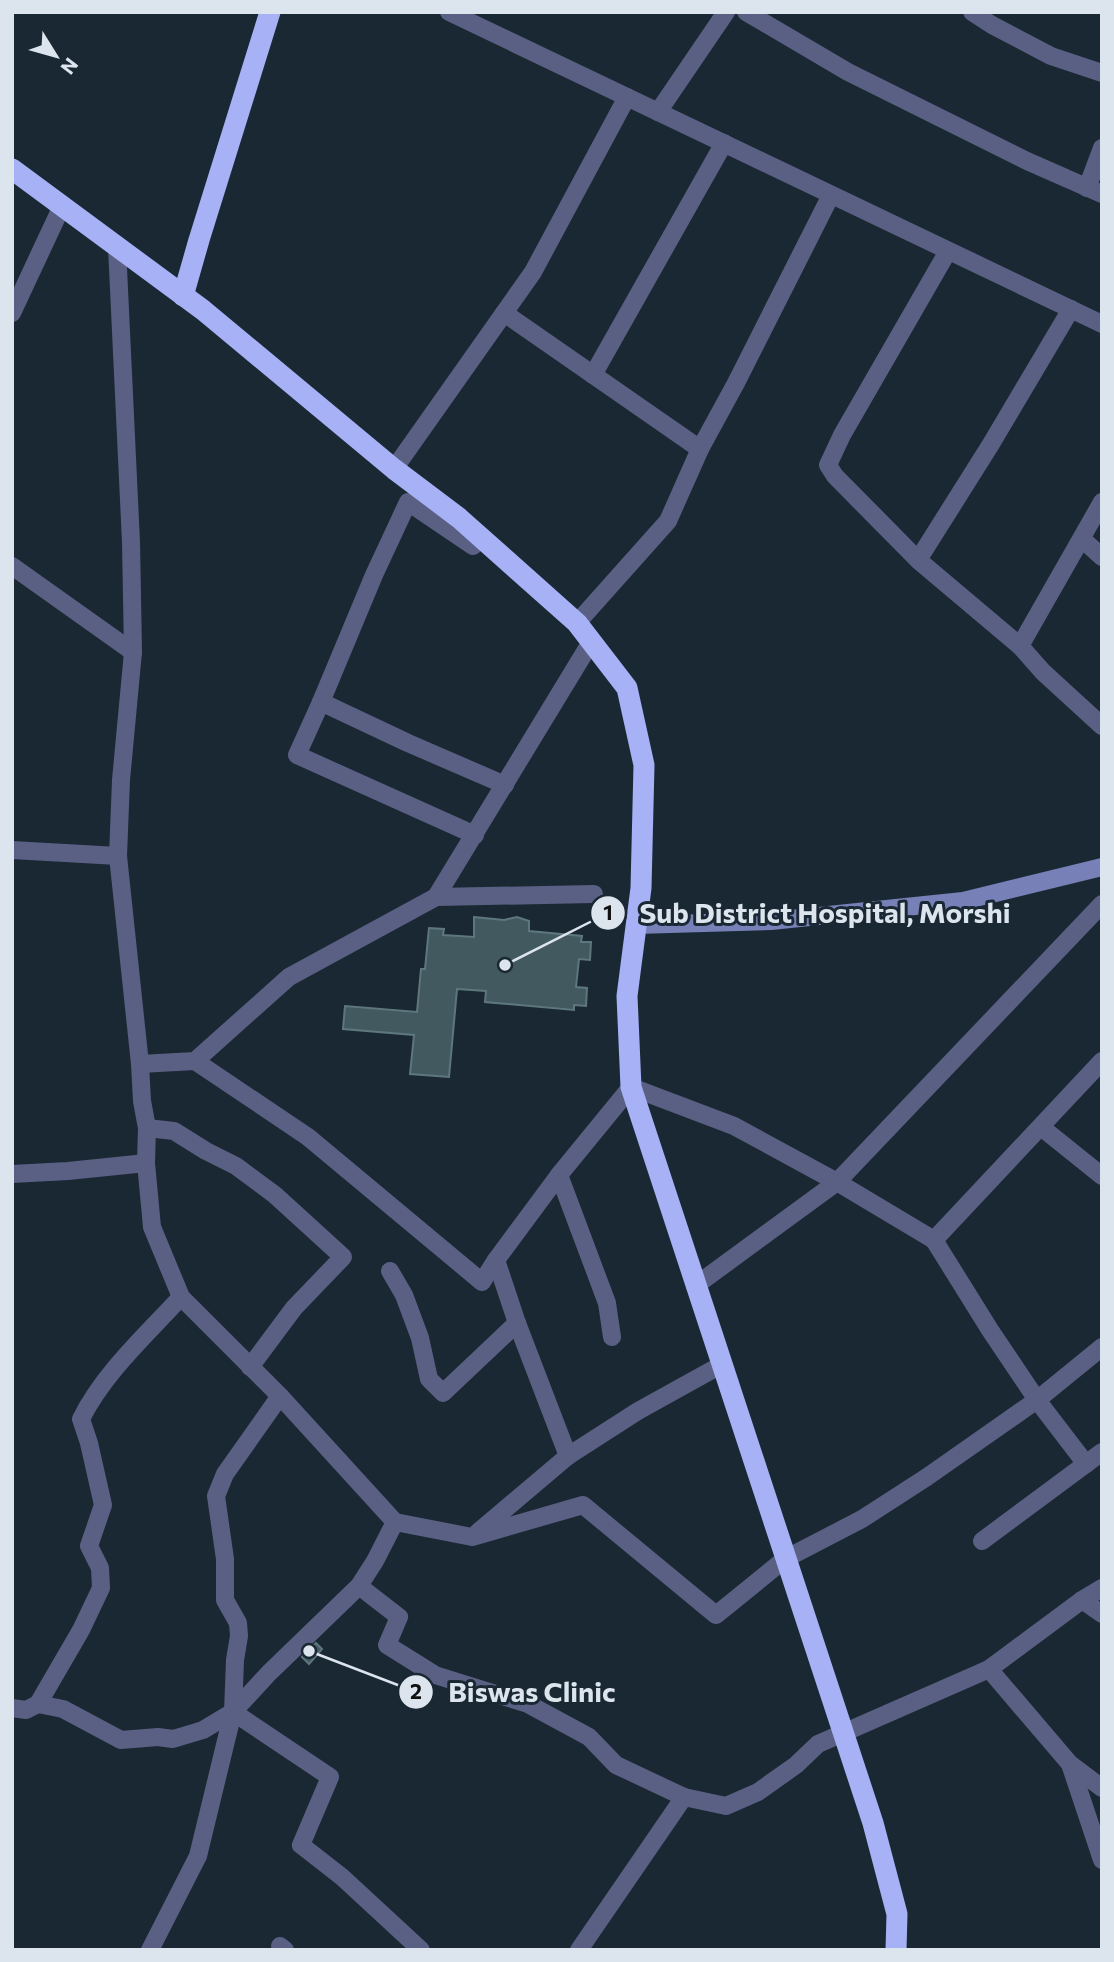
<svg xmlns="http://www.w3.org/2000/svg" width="1114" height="1962" font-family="Commissioner,sans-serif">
<rect width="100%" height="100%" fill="#1a2834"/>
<!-- building -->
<g fill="#425960" stroke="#5e777e" stroke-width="2">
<path d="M 474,917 L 504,920 L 517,917 L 529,921 L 529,931 L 582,936 L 581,942 L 591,942 L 590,960 L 579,959 L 576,987 L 587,988 L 586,1006 L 574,1005 L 574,1010 L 485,1002 L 486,991 L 457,989 L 449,1077 L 410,1074 L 414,1035 L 343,1029 L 345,1006 L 417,1012 L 421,969 L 425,969 L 429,928 L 444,929 L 443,935 L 474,937 Z"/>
<path d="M 316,1643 L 322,1649 L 309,1664 L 302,1657 Z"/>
</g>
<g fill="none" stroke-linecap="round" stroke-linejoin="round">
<!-- street -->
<g stroke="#5a6083" stroke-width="18">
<path d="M 449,12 L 1102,324"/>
<path d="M 746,12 L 848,72 L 1027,161 L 1102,194"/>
<path d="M 972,12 L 992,25 L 1051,56 L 1102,73"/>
<path d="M 658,112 L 726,12"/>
<path d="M 1087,188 L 1102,148"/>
<path d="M 117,247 L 131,542 L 133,652 L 121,780 L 118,856 L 140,1064 L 142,1101 L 147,1128 L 146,1163 L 152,1227 L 181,1297 L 280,1396 L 395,1522 L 375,1561 L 359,1586 L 269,1673 L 233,1712 L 198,1856 L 150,1950"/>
<path d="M 948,251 L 842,435 L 828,465 L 835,476 L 918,560 L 1020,646 L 1043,672 L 1102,726"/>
<path d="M 12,313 L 62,206"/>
<path d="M 504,313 L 700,449"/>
<path d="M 593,375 L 724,143"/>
<path d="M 394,469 L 533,272 L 627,97"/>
<path d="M 1082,539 L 1102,557"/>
<path d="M 918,560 L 991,444 L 1071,309"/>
<path d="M 12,566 L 133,652"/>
<path d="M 577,623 L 668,521 L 700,449 L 736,383 L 831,195"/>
<path d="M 1020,646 L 1102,502"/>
<path d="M 321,702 L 374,575 L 408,502 L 473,546 L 482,538"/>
<path d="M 475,835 L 297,755 L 321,702 L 408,743 L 505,785"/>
<path d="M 12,850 L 118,856"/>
<path d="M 436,897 L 591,642"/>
<path d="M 195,1061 L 308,1137 L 482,1282 L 496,1260"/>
<path d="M 140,1064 L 195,1061 L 289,977 L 436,897 L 594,894"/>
<path d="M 1041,1127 L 1102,1176"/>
<path d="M 147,1128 L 174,1131 L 206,1151 L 236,1166 L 275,1195 L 343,1257 L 294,1308 L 250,1367"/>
<path d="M 12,1174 L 68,1171 L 146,1163"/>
<path d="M 559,1175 L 631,1087 L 734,1126 L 837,1182 L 934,1240 L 1102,1061"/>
<path d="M 934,1240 L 990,1330 L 1037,1400 L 1086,1464"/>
<path d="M 390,1271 L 404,1295 L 420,1338 L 429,1379 L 443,1393 L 517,1323"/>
<path d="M 695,1286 L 837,1182 L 1102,904"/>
<path d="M 568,1456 L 517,1323 L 496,1260 L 559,1175 L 607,1303 L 612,1337"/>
<path d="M 395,1522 L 472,1537 L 583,1505 L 716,1615 L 785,1559 L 862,1519 L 927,1477 L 1037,1400 L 1102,1347"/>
<path d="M 477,1533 L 568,1456 L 638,1411 L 721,1365"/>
<path d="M 982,1541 L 1102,1452"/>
<path d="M 359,1586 L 399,1617 L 387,1645 L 435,1675 L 528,1704 L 589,1737 L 616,1765 L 684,1797 L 579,1950"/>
<path d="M 1082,1600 L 1102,1614"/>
<path d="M 989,1669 L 1082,1600 L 1102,1588"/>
<path d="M 38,1704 L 81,1630 L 101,1588 L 100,1568 L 89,1546 L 103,1505 L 89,1443 L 81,1419 C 104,1373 146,1335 181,1297"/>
<path d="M 12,1708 L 26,1710 L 38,1704 L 63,1709 L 121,1740 L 158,1737 L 173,1739 L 203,1730 L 233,1712 L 330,1777 L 301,1845 L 342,1877 L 421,1950"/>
<path d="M 233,1712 L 235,1660 L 239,1636 L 238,1623 L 225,1600 L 225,1559 L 216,1496 L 225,1474 L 280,1396"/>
<path d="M 1070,1764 L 1102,1788"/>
<path d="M 684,1797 L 726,1806 L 758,1792 L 796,1765 L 818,1744 L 989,1669 L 1070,1764 L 1102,1860"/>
<path d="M 280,1946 L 285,1950"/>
</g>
<!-- secondary -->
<path stroke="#7880b8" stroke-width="18" d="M 636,925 L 771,921 L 963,901 L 1102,867"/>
<!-- highway -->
<g stroke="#a6b1f6" stroke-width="21">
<path d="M 12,169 L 203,310 L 394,469 L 459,518 L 577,623 L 627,688 L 644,765 L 641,888 L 627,996 L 631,1087 L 873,1823 L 897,1914 L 896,1950"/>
<path d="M 183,296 L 199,240 L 270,12"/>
</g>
</g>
<!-- callouts -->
<path fill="none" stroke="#dce5ed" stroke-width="2.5" d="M505 965L608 913M309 1651L416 1692"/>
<g fill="#dce5ed" stroke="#1a2834" stroke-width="2.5">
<circle cx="505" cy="965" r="7"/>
<circle cx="309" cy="1651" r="7"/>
<circle cx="608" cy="913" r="18"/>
<circle cx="416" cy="1692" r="18"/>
</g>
<g font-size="21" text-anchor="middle" font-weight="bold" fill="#111">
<text x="608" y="920">1</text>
<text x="416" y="1699">2</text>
</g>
<g font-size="28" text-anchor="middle" font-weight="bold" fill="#dce5ed" stroke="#1a2834" stroke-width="6" stroke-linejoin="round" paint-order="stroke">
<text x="825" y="923">Sub District Hospital, Morshi</text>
<text x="532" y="1702">Biswas Clinic</text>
</g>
<!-- border -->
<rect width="1114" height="1962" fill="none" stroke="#dce5ed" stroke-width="28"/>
<!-- north arrow -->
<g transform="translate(56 56) rotate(127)" stroke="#1a2834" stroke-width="5" paint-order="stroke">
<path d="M0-5L12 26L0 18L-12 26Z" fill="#dce5ed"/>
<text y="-10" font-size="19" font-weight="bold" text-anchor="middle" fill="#dce5ed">N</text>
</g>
</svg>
